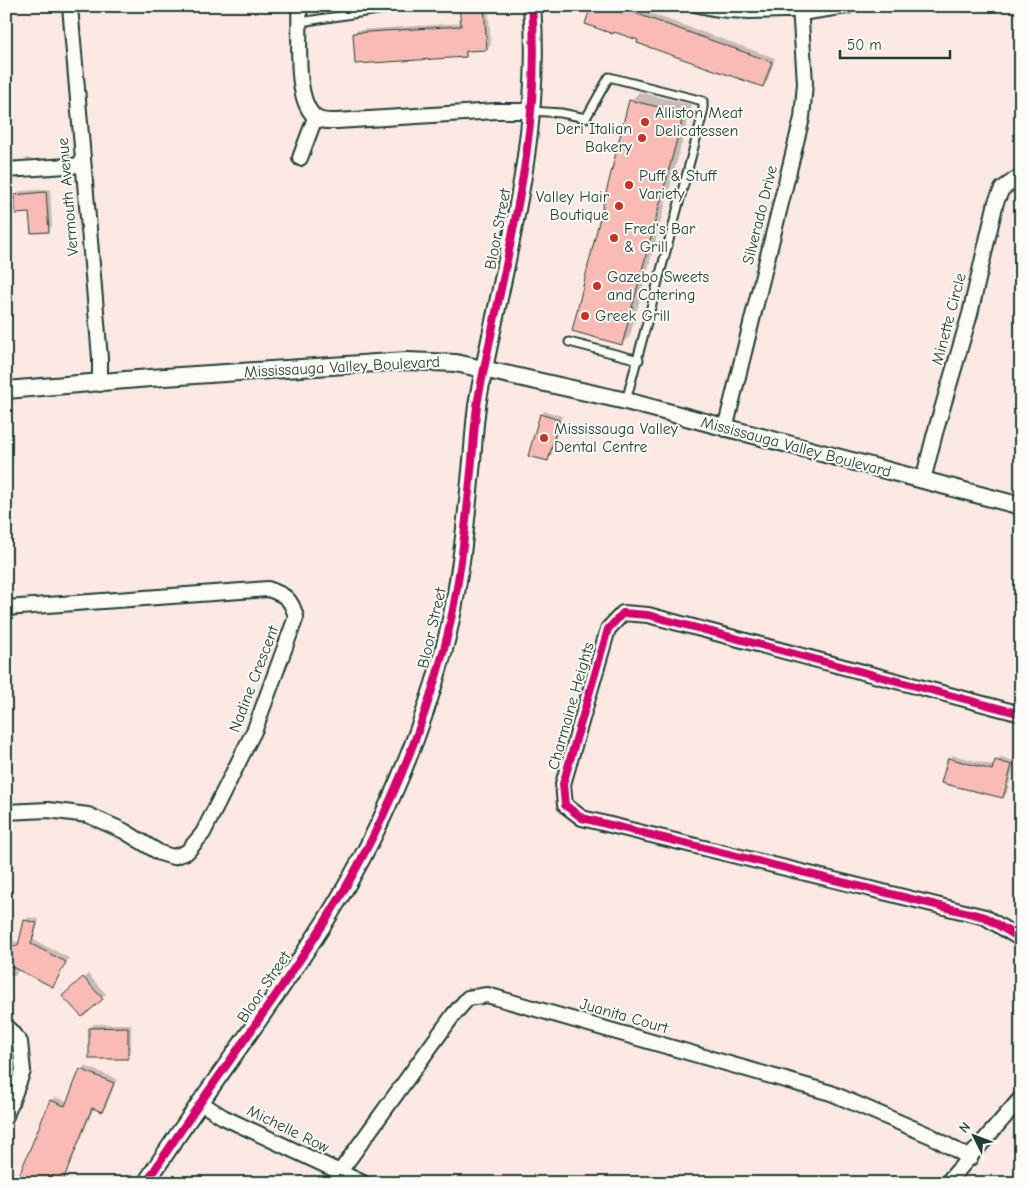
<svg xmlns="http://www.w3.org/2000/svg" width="1027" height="1189" font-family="'Comic Neue',sans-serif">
<rect width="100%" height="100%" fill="#fce9e3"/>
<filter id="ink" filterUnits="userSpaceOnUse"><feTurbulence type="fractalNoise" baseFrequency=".02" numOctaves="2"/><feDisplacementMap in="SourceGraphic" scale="10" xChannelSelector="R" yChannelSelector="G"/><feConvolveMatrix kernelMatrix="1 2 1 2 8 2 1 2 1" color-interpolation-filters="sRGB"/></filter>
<g filter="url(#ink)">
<!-- shadow -->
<g fill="#0003">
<path d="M 461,6 L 488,6 L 491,45 L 487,49 L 469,50 L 465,56 L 354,34 L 358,30 L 462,23 Z"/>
<path d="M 593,6 L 630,6 L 775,58 L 767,82 L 763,86 L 639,40 Z"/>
<path d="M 639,92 L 692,105 L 630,336 L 621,344 L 631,101 Z"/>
<path d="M 50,189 L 52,226 L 48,230 L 16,195 L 20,191 Z"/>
<path d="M 545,411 L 562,416 L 551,456 L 547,460 L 541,415 Z"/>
<path d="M 953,755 L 995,766 L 1000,757 L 1015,761 L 1007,793 L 1003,797 L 949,759 Z"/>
<path d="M 29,917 L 39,919 L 34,940 L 69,958 L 53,986 L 19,969 L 15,976 L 6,976 L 6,941 L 20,942 L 26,920 Z"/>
<path d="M 88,974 L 106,994 L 82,1016 L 68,992 Z"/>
<path d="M 94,1024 L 131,1024 L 131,1054 L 127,1058 L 90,1028 Z"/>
<path d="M 85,1066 L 117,1079 L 106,1107 L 102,1111 L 94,1107 L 63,1183 L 17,1183 L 51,1101 L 55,1097 L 68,1102 L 81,1070 Z"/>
</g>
<!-- building -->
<g fill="#f8bcb4" stroke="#1f3d34">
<path d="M 459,6 L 484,6 L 487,50 L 466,51 L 466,57 L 355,64 L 353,33 L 461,26 Z"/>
<path d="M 591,6 L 615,6 L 772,62 L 763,87 L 637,43 L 638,40 L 614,32 L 613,34 L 585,24 Z"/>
<path d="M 629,100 L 684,113 L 622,345 L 572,331 Z"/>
<path d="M 46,192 L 49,232 L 31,233 L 29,213 L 16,214 L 14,195 Z"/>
<path d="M 540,414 L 559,420 L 548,461 L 528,456 Z"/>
<path d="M 948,758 L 992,770 L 995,760 L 1012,765 L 1003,798 L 941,783 Z"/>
<path d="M 24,920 L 37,923 L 31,944 L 66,962 L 53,987 L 6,964 L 6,945 L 18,946 Z"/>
<path d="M 83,977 L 103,999 L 82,1017 L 62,996 Z"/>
<path d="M 128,1027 L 128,1059 L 89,1059 L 89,1028 Z"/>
<path d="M 80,1069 L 114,1083 L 102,1112 L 92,1108 L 62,1183 L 16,1183 L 50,1100 L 65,1106 Z"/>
</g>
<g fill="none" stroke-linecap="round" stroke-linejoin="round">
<!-- service casing -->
<g stroke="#1f3d34" stroke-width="11">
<g id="service">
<path d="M 690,6 C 726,18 764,14 801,13"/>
<path d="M 300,22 L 404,6"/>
<path d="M 531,111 L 561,113 L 586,118 L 609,77 L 703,101 L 703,113 L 626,401"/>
<path d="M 569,342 L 639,360"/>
</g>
</g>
<!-- minor casing -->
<g stroke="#1f3d34" stroke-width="18">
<g id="minor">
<path d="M 70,6 L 100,358 L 100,384"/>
<path d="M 299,6 C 301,35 293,96 314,116 C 320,122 329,121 337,121 L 496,111 L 531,111"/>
<path d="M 801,13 L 847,6"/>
<path d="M 300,158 L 315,118"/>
<path d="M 6,170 L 82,165"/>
<path d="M 725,429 L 802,118 L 805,83 L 800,6"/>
<path d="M 923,480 L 935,433 L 970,314 L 996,202 L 1002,189 L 1016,179 L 1021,180"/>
<path d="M 6,608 L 268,589 C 285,595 291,598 296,617 L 255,729 L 203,833 L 187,852 L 173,857 L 160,853 L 124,831 L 88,815 L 48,810 L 6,812"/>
<path d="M 1021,714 L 648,615 L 623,613 L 608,629 L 563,784 L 565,805 L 582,818 L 985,917 L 1021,939"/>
<path d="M 6,1026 L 20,1042 L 23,1071 L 6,1116"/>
<path d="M 201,1103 L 223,1117 L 363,1183"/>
<path d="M 339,1173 L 454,1014 L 468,998 L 487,995 L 831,1093 L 931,1136 L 970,1158"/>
<path d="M 947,1183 L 1021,1098"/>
</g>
</g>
<!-- tertiary casing -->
<g stroke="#1f3d34" stroke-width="20">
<g id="tertiary">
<path d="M 6,390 L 150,378 L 406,361 L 456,363 L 626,401 L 1021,506"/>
<path d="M 146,1183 C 203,1094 269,1010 326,920 C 377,839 417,747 443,653 C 459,594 465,532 471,471 C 474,444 474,416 480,389 C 504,264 543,135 532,6"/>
</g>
</g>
<!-- service -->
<use href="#service" stroke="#fdfcf7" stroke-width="7"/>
<!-- minor -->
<use href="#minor" stroke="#fdfcf7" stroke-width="14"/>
<!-- tertiary -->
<use href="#tertiary" stroke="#fdfcf7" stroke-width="16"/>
<!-- cycleway casing -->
<g stroke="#fdfcf7" stroke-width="11">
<g id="cycleway">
<path d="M 1021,714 L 648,615 L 623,613 L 608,629 L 563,784 L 565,805 L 582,818 L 985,917 L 1021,939"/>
<path d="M 146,1183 C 203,1094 269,1010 326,920 C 377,839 417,747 443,653 C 459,594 465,532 471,471 C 474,444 474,416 480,389 C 504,264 543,135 532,6"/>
</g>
</g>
<!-- cycleway -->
<use href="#cycleway" stroke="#d6006c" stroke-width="8"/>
</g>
</g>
<!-- markers -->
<g fill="#c8321e" stroke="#fdfcf7" stroke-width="2">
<circle cx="645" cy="122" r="5"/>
<circle cx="642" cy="138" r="5"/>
<circle cx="629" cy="185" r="5"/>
<circle cx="619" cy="206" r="5"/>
<circle cx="614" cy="238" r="5"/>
<circle cx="597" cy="286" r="5"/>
<circle cx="585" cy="316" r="5"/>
<circle cx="544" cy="438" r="5"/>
</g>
<g text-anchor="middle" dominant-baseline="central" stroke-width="4" stroke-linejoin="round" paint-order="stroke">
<!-- poi labels -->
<g font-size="16" fill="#1f3d34" stroke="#fdfcf7" text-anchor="start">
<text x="655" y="113">Alliston Meat<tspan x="655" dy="18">Delicatessen</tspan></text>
<text x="632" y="129" text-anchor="end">Deri Italian<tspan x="632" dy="18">Bakery</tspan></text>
<text x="639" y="176">Puff &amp; Stuff<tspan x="639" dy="18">Variety</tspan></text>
<text x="609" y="197" text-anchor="end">Valley Hair<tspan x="609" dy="18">Boutique</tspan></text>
<text x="624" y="229">Fred's Bar<tspan x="624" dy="18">&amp; Grill</tspan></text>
<text x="607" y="277">Gazebo Sweets<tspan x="607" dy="18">and Catering</tspan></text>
<text x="595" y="316">Greek Grill</text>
<text x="554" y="429">Mississauga Valley<tspan x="554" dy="18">Dental Centre</tspan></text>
</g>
<!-- street labels -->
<g font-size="16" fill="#1f3d34" stroke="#fdfcf7">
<text transform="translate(68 197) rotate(-95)">Vermouth Avenue</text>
<text transform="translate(760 215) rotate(-76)">Silverado Drive</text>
<text transform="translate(498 229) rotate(-79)">Bloor Street</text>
<text transform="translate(949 319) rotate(-75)">Minette Circle</text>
<text transform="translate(342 367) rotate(-3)">Mississauga Valley Boulevard</text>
<text transform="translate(796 447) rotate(15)">Mississauga Valley Boulevard</text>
<text transform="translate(432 628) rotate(-77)">Bloor Street</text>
<text transform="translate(254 679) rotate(-69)">Nadine Crescent</text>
<text transform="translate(571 706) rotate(-74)">Charmaine Heights</text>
<text transform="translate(264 987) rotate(-56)">Bloor Street</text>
<text transform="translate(624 1016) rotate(16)">Juanita Court</text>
<text transform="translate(288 1129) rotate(26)">Michelle Row</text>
</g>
</g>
<!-- margin -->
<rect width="1027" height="1189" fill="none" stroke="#fdfcf7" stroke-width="25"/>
<rect x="12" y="12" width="1002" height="1164" fill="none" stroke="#1f3d34" stroke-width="2" filter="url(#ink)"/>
<!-- north arrow -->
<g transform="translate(974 1136) rotate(312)" stroke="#fdfcf7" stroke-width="4" paint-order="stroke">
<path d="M0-4L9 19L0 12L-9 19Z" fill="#1f3d34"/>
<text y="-8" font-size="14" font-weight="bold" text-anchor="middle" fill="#1f3d34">N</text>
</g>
<!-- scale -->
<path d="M840 50v8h110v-8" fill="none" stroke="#1f3d34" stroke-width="2.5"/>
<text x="847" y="50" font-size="15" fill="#1f3d34" stroke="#fdfcf7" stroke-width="4" paint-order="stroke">50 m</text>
</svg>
